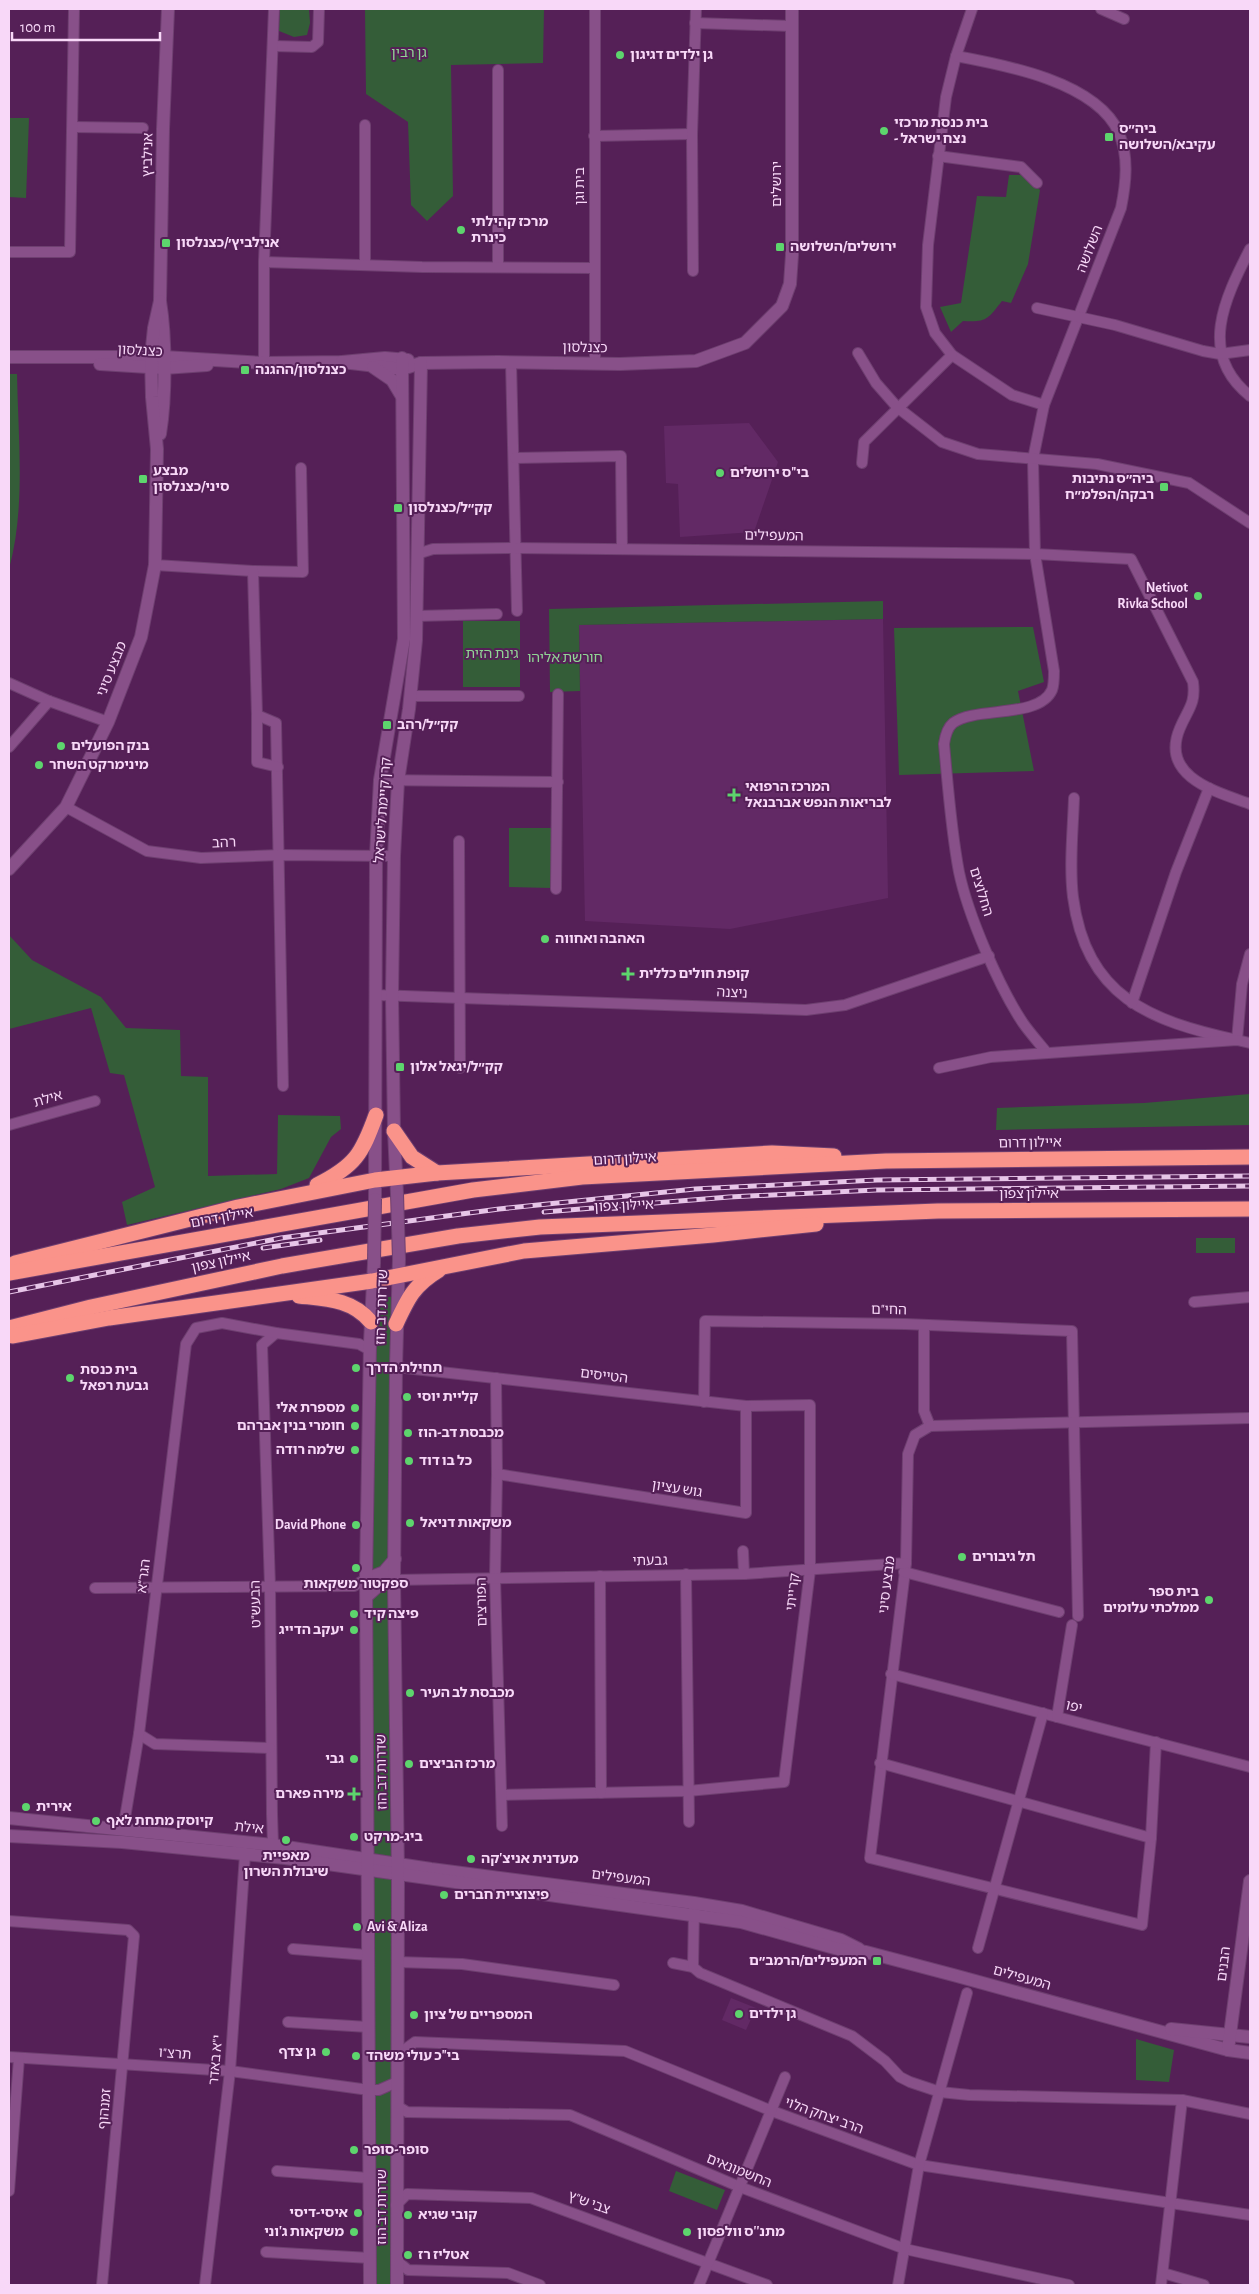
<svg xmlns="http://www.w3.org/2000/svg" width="1259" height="2294" font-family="'Alegreya Sans','Noto Sans Hebrew',sans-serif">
<rect width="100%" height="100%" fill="#552057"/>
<!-- built -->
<g fill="#622965">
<path d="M 749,423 L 778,462 L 754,532 L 680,537 L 678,484 L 666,483 L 664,426 Z"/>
<path d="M 883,619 L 888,898 L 730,929 L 585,921 L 579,625 Z"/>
<path d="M 731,1998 L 756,2008 L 746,2030 L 722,2020 Z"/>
</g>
<!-- green -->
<g fill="#345d38">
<path d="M 280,9 L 309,9 L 310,23 L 307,35 L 294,37 L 279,31 Z"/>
<path d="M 365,9 L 544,9 L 543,63 L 451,65 L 453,196 L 427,221 L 411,205 L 408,122 L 366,94 Z"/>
<path d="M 9,118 L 29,118 L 26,198 L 9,197 Z"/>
<path d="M 1009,175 L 1024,175 L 1040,190 L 1028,264 L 1011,303 L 1002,301 C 987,320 987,322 963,321 L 951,332 L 940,307 L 961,303 L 977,196 L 1006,197 Z"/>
<path d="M 9,374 L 17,374 C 18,438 26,507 9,569 Z"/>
<path d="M 883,601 L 883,619 L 579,625 L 580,691 L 550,692 L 549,609 Z"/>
<rect x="463" y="621" width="57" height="66"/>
<path d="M 1033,627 L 1044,682 L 1018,691 L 1034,771 L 899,775 L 894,628 Z"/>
<path d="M 509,828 L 551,828 L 551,888 L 509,887 Z"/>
<path d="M 9,935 L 32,960 L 101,997 L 126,1028 L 180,1030 L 181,1076 L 208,1077 L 208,1176 L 277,1174 L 278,1115 L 340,1116 L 341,1129 L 331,1137 L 309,1178 L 281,1189 L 127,1225 L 122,1202 L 155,1187 L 124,1075 L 110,1073 L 91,1008 L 9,1029 Z"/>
<path d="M 1250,1094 L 1250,1125 L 996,1130 L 997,1108 L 1144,1103 Z"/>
<rect x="1196" y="1238" width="39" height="15"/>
<path d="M 397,1296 L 395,1559 L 366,1579 L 372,1299 Z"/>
<path d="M 394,1580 L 398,1863 L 366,1854 L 367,1596 Z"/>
<path d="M 367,1869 L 398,1874 L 397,2285 L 370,2285 Z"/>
<path d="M 1136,2039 L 1174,2050 L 1169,2082 L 1136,2080 Z"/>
<path d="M 676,2171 L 725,2190 L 717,2210 L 669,2191 Z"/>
</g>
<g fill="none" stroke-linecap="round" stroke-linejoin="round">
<!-- minor casing -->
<g stroke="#6e3f70" stroke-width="12">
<g id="minor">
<path d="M 972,9 L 956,56 L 946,97 L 928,245 L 926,307 L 935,333 L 952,355 L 1012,395 L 1044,405"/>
<path d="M 1101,9 L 1124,19"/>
<path d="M 695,23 L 791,26"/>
<path d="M 273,46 L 312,47 L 318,42 L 319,9"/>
<path d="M 956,56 C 1005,65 1097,82 1119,133 C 1129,157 1126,183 1121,208 L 1044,405 L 1033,459 L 1035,554 L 1054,671 C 1054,677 1054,685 1052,690 C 1039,719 976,706 953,723 C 947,728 945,737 944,744 C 948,787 951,830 959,872 C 968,915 999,987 1023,1023 C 1030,1033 1039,1043 1047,1053"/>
<path d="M 498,70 L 498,266"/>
<path d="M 365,125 L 365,264"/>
<path d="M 73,127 L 143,128"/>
<path d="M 594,136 L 692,134"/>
<path d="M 938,156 L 1021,167 L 1037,183"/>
<path d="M 1250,249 C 1225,298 1197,354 1250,396"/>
<path d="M 9,252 L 70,252 L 74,9"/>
<path d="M 264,262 L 422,267 L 593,268"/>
<path d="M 693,271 L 692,134 L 696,9"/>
<path d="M 1037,308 L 1115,325 L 1203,351 L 1220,354 L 1250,350"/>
<path d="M 858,353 L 876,383 L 897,407 L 942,442 L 978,454 L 1097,464 L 1189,483 L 1250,523"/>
<path d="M 511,362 L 517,611"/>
<path d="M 264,363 L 264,262 L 274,9"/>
<path d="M 595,363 L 595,9"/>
<path d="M 515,458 L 621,456 L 622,549"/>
<path d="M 862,463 L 864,442 L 952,355"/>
<path d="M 417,554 L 433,549 L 515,548 L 1035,554 L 1131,559 L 1193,682 C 1196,704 1188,709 1180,728 C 1159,777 1217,792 1250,804"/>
<path d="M 155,565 L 253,571 L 303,572 L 301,468"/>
<path d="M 253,571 L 257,715 L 276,723 L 283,1086"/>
<path d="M 416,616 L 497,614"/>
<path d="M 9,683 L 49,701 L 108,722"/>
<path d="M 410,696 L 519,696"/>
<path d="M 257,715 L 257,762 L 278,767"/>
<path d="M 9,747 L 49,701"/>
<path d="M 380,780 L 558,782"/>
<path d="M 1074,798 C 1073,830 1069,865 1073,897 C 1086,997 1150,1021 1237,1040"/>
<path d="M 66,807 L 147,851 L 201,858 L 280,855 L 394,856"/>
<path d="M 459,841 L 460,1068"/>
<path d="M 556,889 L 558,694"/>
<path d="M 376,995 L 806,1010 L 845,1005 L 989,956"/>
<path d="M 1132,1003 L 1176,872 L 1209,788"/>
<path d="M 1237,1040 L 1242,984 L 1250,954"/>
<path d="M 939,1068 L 991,1057 L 1237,1040 L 1250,1043"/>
<path d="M 9,1125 L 95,1101"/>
<path d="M 1194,1302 L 1250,1297"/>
<path d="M 924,1325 L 924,1411 L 930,1426"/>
<path d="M 276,1333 L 262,1345 L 270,1586 L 272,1814 L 273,1845 L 277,1850"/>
<path d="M 396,1367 L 746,1406 L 810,1405 L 810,1570 L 784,1782 L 688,1791 L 502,1795"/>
<path d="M 496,1378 L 497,1474 L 495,1578 L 502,1826"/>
<path d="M 704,1402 L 705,1321 L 905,1324 L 1072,1331 L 1078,1616"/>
<path d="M 930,1426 L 915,1435 L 908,1454 L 906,1563 L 870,1858 L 1142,1925 L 1151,1838 L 1156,1742"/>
<path d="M 930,1426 L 1250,1418"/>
<path d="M 497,1474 L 746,1513 L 746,1406"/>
<path d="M 743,1551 L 744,1574"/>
<path d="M 904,1572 L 1059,1612"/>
<path d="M 686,1574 L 689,1822"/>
<path d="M 600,1576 L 601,1793"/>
<path d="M 394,1580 L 744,1574 L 906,1563"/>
<path d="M 95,1588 L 354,1586 L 366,1579"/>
<path d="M 891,1674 L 1250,1767"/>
<path d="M 1057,1717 L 1072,1625"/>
<path d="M 139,1734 L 155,1744 L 270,1748"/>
<path d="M 880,1763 L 1151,1838"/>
<path d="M 123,1830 L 139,1734 L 186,1344 L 196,1328 L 222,1323 L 276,1333 L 359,1344 L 370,1350"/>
<path d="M 9,1921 L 128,1930 L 134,1936 L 102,2285"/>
<path d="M 978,1948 L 1043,1713"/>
<path d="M 293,1949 L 367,1955"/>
<path d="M 397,1962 L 462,1964 L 614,1985"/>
<path d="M 673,1963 L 693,1967 L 700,1973 L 852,2036 L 885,2061 L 900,2077 L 910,2082 L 940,2092 L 969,2095 L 1182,2100 L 1250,2114"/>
<path d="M 693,1967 L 694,1909"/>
<path d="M 288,2022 L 368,2027"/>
<path d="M 397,2055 L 415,2042 L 625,2051 L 772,2111 L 919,2165 L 1250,2215"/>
<path d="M 9,2057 L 230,2071 L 369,2090 L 379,2090 L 397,2082"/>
<path d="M 397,2106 L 407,2112 L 570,2115 L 740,2187 L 905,2249 L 1069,2285"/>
<path d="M 277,2171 L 369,2178"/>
<path d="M 9,2191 L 19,2058"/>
<path d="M 396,2205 L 407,2194 L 531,2198 L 767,2285"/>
<path d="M 266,2252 L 370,2258"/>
<path d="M 397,2261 L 408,2270 L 508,2273 L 540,2285"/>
<path d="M 1163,2273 L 1204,2285"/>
<path d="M 205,2285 L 230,2071 L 245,1855 L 241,1850"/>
<path d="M 699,2285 L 785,2077"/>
<path d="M 898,2285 L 919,2165 L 967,1993"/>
<path d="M 1161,2285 L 1182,2100"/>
</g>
</g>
<!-- tertiary casing -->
<g stroke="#6e3f70" stroke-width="14">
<g id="tertiary">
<path d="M 9,357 L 164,357 L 264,363 L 342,362 L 385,358 L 408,360"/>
<path d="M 342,362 L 402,369 L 421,363 L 498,362 L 620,364 L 696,361 L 745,343 L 782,306 L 790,284 L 792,255 L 792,9"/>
<path d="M 100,364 L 164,368 L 207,365"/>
<path d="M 373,367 L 392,380 L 401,395"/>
<path d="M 160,434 C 166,397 166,338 160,301 L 163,129 L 168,9"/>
<path d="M 9,869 L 66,807 L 108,722 L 141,637 L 155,565 L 157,449 L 152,397 L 151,357 L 154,328 L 160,301"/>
<path d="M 397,1194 L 394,1131 L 392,995 L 394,856 L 398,781 L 409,709 L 416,640 L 421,363"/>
<path d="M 375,1199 L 376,856 L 380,780 L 404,639 L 402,358"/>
<path d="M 366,1579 L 384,1572 L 395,1559"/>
<path d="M 367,1596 L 377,1587 L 394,1580"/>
<path d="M 9,1818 L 273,1845 L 431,1869 L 694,1903 L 742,1911 L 841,1940 L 859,1949"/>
<path d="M 9,1836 L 122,1842 L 285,1858 L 741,1922 L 838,1949 L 866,1952 L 957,1976 L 1228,2050 L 1250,2053"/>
<path d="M 1171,2029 L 1250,2037"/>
<path d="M 1228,2050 L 1250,1881"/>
<path d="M 370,2285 L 366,1579 L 370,1343 L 374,1263"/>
<path d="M 397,2285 L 398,1874 L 394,1580 L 396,1367 L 399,1259"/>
</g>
</g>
<!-- motorway casing -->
<g stroke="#6e3f70" stroke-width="17">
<g id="motorway">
<path d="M 394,1131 L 412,1157 L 437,1173"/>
<path d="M 317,1185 C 355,1166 362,1154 376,1115"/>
<path d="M 15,1263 L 238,1207 L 375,1180 L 437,1173 L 772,1153 L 834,1156"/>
<path d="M 9,1273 L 473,1190 L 582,1177 L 886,1161 L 1250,1157"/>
<path d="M 299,1296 C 326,1299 352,1299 371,1322"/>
<path d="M 396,1324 C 408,1298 414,1285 439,1270"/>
<path d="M 9,1328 L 91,1307 L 282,1266 L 458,1236 L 540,1227 L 938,1211 L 1250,1209"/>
<path d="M 13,1336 L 109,1318 L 372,1281 L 524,1251 L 713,1235 L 816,1224"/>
</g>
</g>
<!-- minor -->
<use href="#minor" stroke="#885089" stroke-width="10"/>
<!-- tertiary -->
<use href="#tertiary" stroke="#885089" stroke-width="12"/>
<!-- motorway -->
<use href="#motorway" stroke="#fa938a" stroke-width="15"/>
<!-- rail casing -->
<g stroke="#e7c5e8" stroke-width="5">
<g id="rail">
<path d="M 544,1212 L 729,1197 L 876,1190 L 1250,1186"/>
<path d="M 263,1248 L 320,1240"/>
<path d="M 9,1292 L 281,1238 L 499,1209 L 695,1189 L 877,1180 L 1250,1176"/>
</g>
</g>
<!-- rail -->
<use href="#rail" stroke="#552057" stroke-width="3" stroke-dasharray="9" stroke-linecap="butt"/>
<!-- tertiary-bridge casing -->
<g stroke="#6e3f70" stroke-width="14" stroke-linecap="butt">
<g id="tertiary-bridge">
<path d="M 397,1194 L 399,1259"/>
<path d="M 374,1263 L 375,1199"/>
</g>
</g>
<!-- tertiary-bridge -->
<use href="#tertiary-bridge" stroke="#885089" stroke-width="12"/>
</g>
<!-- markers -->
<g fill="#5dd56d" stroke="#552057" stroke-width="2">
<circle cx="620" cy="55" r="5"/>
<circle cx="884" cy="131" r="5"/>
<rect x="1104" y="132" width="10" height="10" rx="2.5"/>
<circle cx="461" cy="230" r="5"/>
<rect x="161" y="238" width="10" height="10" rx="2.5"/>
<rect x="775" y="242" width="10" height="10" rx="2.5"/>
<rect x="240" y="365" width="10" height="10" rx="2.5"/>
<circle cx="720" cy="473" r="5"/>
<rect x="138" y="474" width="10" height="10" rx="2.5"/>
<rect x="1159" y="482" width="10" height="10" rx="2.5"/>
<rect x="393" y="503" width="10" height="10" rx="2.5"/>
<circle cx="1198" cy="596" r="5"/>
<rect x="382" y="720" width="10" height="10" rx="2.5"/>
<circle cx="61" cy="746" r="5"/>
<circle cx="39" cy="765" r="5"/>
<path d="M731.5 787.5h5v5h5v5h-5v5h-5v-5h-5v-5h5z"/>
<circle cx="545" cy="939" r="5"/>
<path d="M625.5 966.5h5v5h5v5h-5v5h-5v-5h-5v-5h5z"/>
<rect x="395" y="1062" width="10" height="10" rx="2.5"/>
<circle cx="356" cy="1368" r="5"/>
<circle cx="70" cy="1378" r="5"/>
<circle cx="407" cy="1397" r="5"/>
<circle cx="355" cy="1408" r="5"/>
<circle cx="355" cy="1426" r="5"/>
<circle cx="408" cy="1433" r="5"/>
<circle cx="355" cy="1450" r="5"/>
<circle cx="409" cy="1461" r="5"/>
<circle cx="410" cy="1523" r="5"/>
<circle cx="356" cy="1525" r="5"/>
<circle cx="962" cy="1557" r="5"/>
<circle cx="356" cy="1568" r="5"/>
<circle cx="1209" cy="1600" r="5"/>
<circle cx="354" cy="1614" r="5"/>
<circle cx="354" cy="1630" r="5"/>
<circle cx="410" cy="1693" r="5"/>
<circle cx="354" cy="1759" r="5"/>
<circle cx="409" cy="1764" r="5"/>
<path d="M351.5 1786.5h5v5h5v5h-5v5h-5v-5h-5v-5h5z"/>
<circle cx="26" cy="1807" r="5"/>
<circle cx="96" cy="1821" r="5"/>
<circle cx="354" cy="1837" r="5"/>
<circle cx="286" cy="1840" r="5"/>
<circle cx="471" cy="1859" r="5"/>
<circle cx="444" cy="1895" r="5"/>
<circle cx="357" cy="1927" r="5"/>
<rect x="872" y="1956" width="10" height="10" rx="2.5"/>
<circle cx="739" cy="2014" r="5"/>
<circle cx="414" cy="2015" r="5"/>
<circle cx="326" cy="2052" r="5"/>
<circle cx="356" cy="2056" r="5"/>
<circle cx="354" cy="2150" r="5"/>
<circle cx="358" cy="2213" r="5"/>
<circle cx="408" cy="2215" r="5"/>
<circle cx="354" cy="2232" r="5"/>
<circle cx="687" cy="2232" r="5"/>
<circle cx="408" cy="2255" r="5"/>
</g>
<g text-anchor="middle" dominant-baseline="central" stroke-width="4" stroke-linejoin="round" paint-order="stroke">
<!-- park labels -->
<g font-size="14" fill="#91d595" stroke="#552057">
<text x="409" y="53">גן רבין</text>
<text x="492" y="654">גינת הזית</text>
<text x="565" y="658">חורשת אליהו</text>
</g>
<!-- poi labels -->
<g font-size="14" font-weight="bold" fill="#f8d8f8" stroke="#552057" text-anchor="start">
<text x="630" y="55">גן ילדים דגיגון</text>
<text x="894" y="123">בית כנסת מרכזי<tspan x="894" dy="16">- נצח ישראל</tspan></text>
<text x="1119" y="129">ביה״ס<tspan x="1119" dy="16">עקיבא/השלושה</tspan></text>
<text x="471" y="222">מרכז קהילתי<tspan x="471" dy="16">כינרת</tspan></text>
<text x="176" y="243">אנילביץ׳/כצנלסון</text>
<text x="790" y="247">ירושלים/השלושה</text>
<text x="255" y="370">כצנלסון/ההגנה</text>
<text x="153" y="471">מבצע<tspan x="153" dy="16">סיני/כצנלסון</tspan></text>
<text x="730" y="473">בי"ס ירושלים</text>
<text x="1154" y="479" text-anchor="end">ביה״ס נתיבות<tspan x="1154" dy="16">רבקה/הפלמ״ח</tspan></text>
<text x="408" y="508">קק״ל/כצנלסון</text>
<text x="1188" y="588" text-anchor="end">Netivot<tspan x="1188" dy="16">Rivka School</tspan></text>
<text x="397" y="725">קק״ל/רהב</text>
<text x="71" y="746">בנק הפועלים</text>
<text x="49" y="765">מינימרקט השחר</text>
<text x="745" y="787">המרכז הרפואי<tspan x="745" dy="16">לבריאות הנפש אברבנאל</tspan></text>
<text x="555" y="939">האהבה ואחווה</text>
<text x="639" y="974">קופת חולים כללית</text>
<text x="410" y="1067">קק״ל/יגאל אלון</text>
<text x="366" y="1368">תחילת הדרך</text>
<text x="80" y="1370">בית כנסת<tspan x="80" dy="16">גבעת רפאל</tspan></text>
<text x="417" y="1397">קליית יוסי</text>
<text x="345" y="1408" text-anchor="end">מספרת אלי</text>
<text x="345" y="1426" text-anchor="end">חומרי בנין אברהם</text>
<text x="418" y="1433">מכבסת דב-הוז</text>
<text x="345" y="1450" text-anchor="end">שלמה רודה</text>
<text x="419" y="1461">כל בו דוד</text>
<text x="420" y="1523">משקאות דניאל</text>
<text x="346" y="1525" text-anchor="end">David Phone</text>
<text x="972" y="1557">תל גיבורים</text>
<text x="356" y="1584" text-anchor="middle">ספקטור משקאות</text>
<text x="1199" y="1592" text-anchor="end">בית ספר<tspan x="1199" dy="16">ממלכתי עלומים</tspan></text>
<text x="364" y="1614">פיצה קיד</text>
<text x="344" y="1630" text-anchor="end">יעקב הדייג</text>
<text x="420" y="1693">מכבסת לב העיר</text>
<text x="344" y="1759" text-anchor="end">גבי</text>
<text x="419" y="1764">מרכז הביצים</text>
<text x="344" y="1794" text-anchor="end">מירה פארם</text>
<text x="36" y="1807">אירית</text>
<text x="106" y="1821">קיוסק מתחת לאף</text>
<text x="364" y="1837">ביג-מרקט</text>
<text x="286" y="1856" text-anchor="middle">מאפיית<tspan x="286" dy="16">שיבולת השרון</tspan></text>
<text x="481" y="1859">מעדנית אניצ'קה</text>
<text x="454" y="1895">פיצוציית חברים</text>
<text x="367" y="1927">Avi &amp; Aliza</text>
<text x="867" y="1961" text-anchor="end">המעפילים/הרמב״ם</text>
<text x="749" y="2014">גן ילדים</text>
<text x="424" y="2015">המספריים של ציון</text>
<text x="316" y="2052" text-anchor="end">גן צדף</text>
<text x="366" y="2056">בי"כ עולי משהד</text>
<text x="364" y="2150">סופר-סופר</text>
<text x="348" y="2213" text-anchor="end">איסי-דיסי</text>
<text x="418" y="2215">קובי שגיא</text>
<text x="344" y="2232" text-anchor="end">משקאות ג'וני</text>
<text x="697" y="2232">מתנ''ס וולפסון</text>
<text x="418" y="2255">אטליז רז</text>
</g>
<!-- street labels -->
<g font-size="14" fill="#f8d8f8" stroke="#552057">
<text transform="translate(148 155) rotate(-89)">אנילביץ</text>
<text transform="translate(777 184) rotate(-90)">ירושלים</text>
<text transform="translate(580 186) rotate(-90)">בית וגן</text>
<text transform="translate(1090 249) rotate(-69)">השלושה</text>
<text transform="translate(585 348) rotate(1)">כצנלסון</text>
<text transform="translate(140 351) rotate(3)">כצנלסון</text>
<text transform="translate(774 536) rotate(1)">המעפילים</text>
<text transform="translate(112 669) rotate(-68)">מבצע סיני</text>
<text transform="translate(383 810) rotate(-86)">קרן קיימת לישראל</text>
<text transform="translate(224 843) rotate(-2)">רהב</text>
<text transform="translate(981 892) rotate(73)">החלוצים</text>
<text transform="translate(732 993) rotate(3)">ניצנה</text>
<text transform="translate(48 1099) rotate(-16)">אילת</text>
<text transform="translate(1030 1143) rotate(-1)">איילון דרום</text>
<text transform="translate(625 1159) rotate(-3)">איילון דרום</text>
<text x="1029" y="1194">איילון צפון</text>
<text transform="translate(624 1206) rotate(-3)">איילון צפון</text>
<text transform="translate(222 1218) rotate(-10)">איילון דרום</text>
<text transform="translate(221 1262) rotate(-12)">איילון צפון</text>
<text transform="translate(382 1307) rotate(-88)">שדרות דב הוז</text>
<text transform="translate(889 1310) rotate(1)">החי"ם</text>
<text transform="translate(604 1376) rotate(7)">הטייסים</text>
<text transform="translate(677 1489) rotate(9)">גוש עציון</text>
<text transform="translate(650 1561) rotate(-1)">גבעתי</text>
<text transform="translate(144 1576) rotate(-83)">הגר"א</text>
<text transform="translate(887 1585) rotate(-83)">מבצע סיני</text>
<text transform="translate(793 1592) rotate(-83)">קרייתי</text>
<text transform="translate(482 1602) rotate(-91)">הפורצים</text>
<text transform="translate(256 1604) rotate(-91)">הבעש"ט</text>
<text transform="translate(1074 1707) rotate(14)">יפו</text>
<text transform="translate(382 1772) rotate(-91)">שדרות דב הוז</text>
<text transform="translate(249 1828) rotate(6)">אילת</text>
<text transform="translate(621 1878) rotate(7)">המעפילים</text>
<text transform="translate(1224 1964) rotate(-83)">הבנים</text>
<text transform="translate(1022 1978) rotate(16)">המעפילים</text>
<text transform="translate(175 2054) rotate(4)">תרצ"ו</text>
<text transform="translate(216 2060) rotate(-85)">י"א באדר</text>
<text transform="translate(105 2109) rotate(-85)">זמנהוף</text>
<text transform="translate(824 2116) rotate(20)">הרב יצחק הלוי</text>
<text transform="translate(739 2171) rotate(22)">החשמונאים</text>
<text transform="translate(589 2203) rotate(20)">צבי ש"ץ</text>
<text transform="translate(382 2207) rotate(-90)">שדרות דב הוז</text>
</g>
</g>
<!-- border -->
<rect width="1259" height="2294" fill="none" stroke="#f8d8f8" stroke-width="20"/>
<!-- scale -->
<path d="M12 32v8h148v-8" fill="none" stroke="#f8d8f8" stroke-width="2.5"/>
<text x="20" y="32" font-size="15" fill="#f8d8f8" stroke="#552057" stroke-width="4" paint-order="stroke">100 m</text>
</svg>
